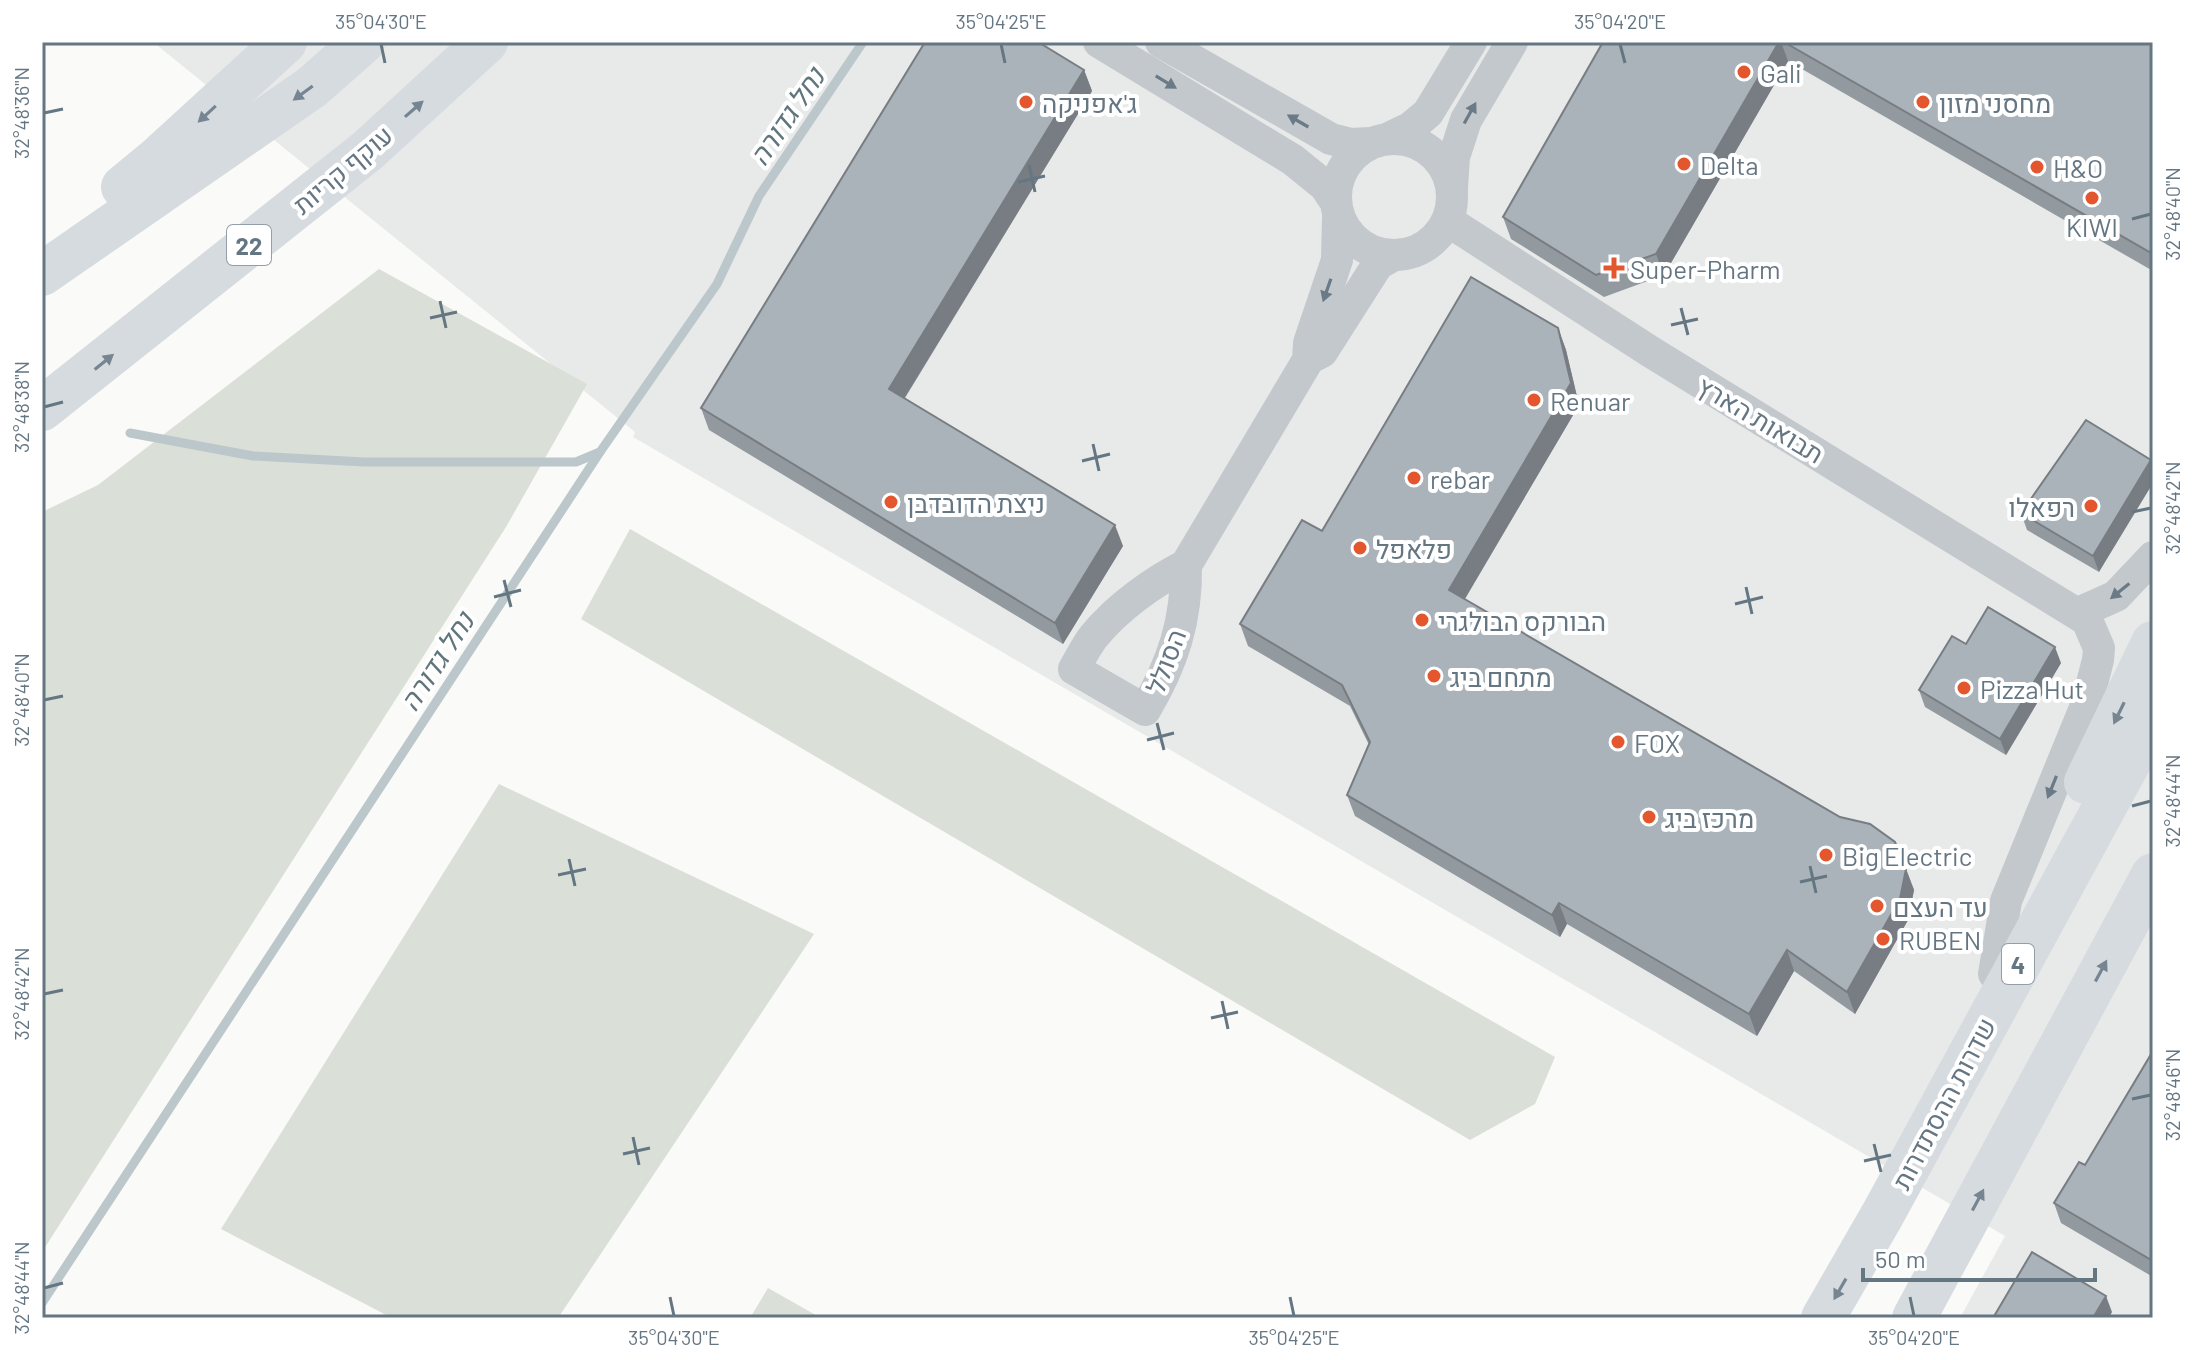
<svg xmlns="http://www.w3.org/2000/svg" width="2195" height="1360" font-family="Barlow,Heebo,sans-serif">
<rect width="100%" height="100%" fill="#fafaf8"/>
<!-- built -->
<path fill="#e8e9e9" d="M 153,42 L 2153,42 L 2153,1318 L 1960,1318 L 2005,1236 L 633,437 L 635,432 Z"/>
<!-- green -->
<g fill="#dadfd7">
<path d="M 379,269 L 587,384 L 506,527 L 42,1252 L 42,512 L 98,485 Z"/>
<path d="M 630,529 L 1555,1057 L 1535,1104 L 1470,1140 L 581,619 Z"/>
<path d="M 499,784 L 814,934 L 558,1318 L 392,1318 L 221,1229 Z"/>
<path d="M 768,1288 L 821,1318 L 750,1318 Z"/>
</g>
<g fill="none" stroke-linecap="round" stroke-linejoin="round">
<!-- stream -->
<g stroke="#bbc7cb" stroke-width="9">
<path d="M 130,433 L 253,456 L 364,462 L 576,462 L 600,452"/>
<path d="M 42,1303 L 600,452 L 717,284 L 759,196 L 863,42"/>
</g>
<!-- minor -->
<g stroke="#c3c8cc" stroke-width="32">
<path d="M 1099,42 L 1293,160 L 1325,186 L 1335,201"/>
<path d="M 1161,42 L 1331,139 L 1351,144 L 1370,143"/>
<path d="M 1389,138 L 1410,128 L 1428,113 L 1471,42"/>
<circle cx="1394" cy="197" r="58"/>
<path d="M 1452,188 L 1454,157 L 1466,120 L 1512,42"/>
<path d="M 1448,221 L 1651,352 L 2087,620 L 2099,648 L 2098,660 L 2087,703 L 2006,901 L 1994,974"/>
<path d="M 1314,356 L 1322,352 L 1378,264 L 1392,256"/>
<path d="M 1186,565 C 1187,620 1173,663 1145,710 L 1074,669 C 1080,659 1086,646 1094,636 C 1118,607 1153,582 1186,565 Z"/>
<path d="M 1186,565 L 1308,360 L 1309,343 L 1337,260 L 1338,218"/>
<path d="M 2078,613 L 2116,596 L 2153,557"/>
</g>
<!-- trunk -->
<g stroke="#d6dbdf" stroke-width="44">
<path d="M 2086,782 L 2153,643"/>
<path d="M 1823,1318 L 1884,1212 L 2153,718"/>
<path d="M 1914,1318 L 2153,875"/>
</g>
<!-- motorway -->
<g stroke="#d6dbdf" stroke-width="44">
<path d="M 123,187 L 157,159 L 285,42"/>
<path d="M 42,274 L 312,87 L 363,42"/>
<path d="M 42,409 L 367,151 L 486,42"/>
</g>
</g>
<!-- wall -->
<g fill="#929a9f">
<path d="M 1603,42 L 2153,42 L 2153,271 L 1788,61 L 1664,275 L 1604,297 L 1511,239 L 1503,217 Z"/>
<path d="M 1084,70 L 1092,91 L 905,398 L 1123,546 L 1063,644 L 709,430 L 701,408 Z"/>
<path d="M 1558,328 L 1566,350 L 1579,405 L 1465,599 L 1906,869 L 1914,890 L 1908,920 L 1855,1014 L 1794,971 L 1757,1036 L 1567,924 L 1560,937 L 1355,816 L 1347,795 L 1369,745 L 1350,706 L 1248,646 L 1240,624 L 1322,531 Z"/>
<path d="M 2086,420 L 2099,572 L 2027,530 L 2021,513 Z"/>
<path d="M 2061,663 L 2006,755 L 1925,707 L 1919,690 Z"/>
<path d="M 2153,1051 L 2153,1277 L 2061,1223 L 2054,1203 L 2085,1165 Z"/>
</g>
<!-- shaded-wall -->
<g fill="#777d82">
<path d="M 1779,42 L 1781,42 L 1788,61 L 1664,275 L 1656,254 Z"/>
<path d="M 1084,70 L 1092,91 L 897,410 L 889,389 Z"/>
<path d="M 1558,328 L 1566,350 L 1579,405 L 1457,612 L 1449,590 Z"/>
<path d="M 2151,460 L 2153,465 L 2153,483 L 2099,572 L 2093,556 Z"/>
<path d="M 1115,525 L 1123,546 L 1063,644 L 1055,623 Z"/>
<path d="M 2055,647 L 2061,663 L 2006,755 L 2000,739 Z"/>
<path d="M 1906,869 L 1914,890 L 1908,920 L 1855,1014 L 1847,992 Z"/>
<path d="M 1559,903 L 1567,924 L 1560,937 L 1552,915 Z"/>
<path d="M 1787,950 L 1794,971 L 1757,1036 L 1749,1014 Z"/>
<path d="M 2106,1296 L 2112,1312 L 2109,1318 L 2093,1318 Z"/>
</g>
<!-- building -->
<g fill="#aab3b9" stroke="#777d82" stroke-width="2">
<path d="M 925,42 L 1038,42 L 1084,70 L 889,389 L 1115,525 L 1055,623 L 701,408 Z"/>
<path d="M 1603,42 L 1779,42 L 1656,254 L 1596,275 L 1503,217 Z"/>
<path d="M 1784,42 L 2153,42 L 2153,254 Z"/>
<path d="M 1471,277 L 1558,328 L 1571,383 L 1449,590 L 1840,817 L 1870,824 L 1895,842 L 1906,869 L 1900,899 L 1847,992 L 1787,950 L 1749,1014 L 1559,903 L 1552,915 L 1347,795 L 1370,742 L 1342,685 L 1240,624 L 1302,520 L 1322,531 Z"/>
<path d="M 2086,420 L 2151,460 L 2093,556 L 2021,513 Z"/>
<path d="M 1988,607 L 2055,647 L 2000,739 L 1919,690 L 1952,636 L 1966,644 Z"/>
<path d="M 2153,1051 L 2153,1261 L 2054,1203 L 2079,1162 L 2085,1165 Z"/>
<path d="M 2032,1252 L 2106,1296 L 2093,1318 L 1993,1318 Z"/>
</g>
<!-- one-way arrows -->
<defs><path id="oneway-solid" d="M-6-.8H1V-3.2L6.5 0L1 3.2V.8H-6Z" transform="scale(2)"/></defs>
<g fill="#6a7a87">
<use href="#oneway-solid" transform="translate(1166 82) rotate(31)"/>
<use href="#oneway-solid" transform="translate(1470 113) rotate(-61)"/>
<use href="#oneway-solid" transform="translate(1298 121) rotate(-150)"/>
<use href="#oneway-solid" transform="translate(1327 290) rotate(109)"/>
<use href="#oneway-solid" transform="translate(2120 591) rotate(141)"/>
<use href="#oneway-solid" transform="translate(2052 787) rotate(112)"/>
</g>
<g fill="#768591">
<use href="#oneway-solid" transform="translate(303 93) rotate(144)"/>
<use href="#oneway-solid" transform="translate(414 109) rotate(-41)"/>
<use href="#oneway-solid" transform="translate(207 114) rotate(137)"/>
<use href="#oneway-solid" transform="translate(104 362) rotate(-39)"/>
<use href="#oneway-solid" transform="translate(2119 713) rotate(116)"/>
<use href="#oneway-solid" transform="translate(2101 971) rotate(-62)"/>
<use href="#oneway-solid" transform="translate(1978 1200) rotate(-62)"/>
<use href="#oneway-solid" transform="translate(1840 1289) rotate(120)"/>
</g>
<!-- ticks -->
<path fill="none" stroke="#657683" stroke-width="3" d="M 381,44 L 385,63M 1001,44 L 1005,63M 1620,44 L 1625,63M 44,113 L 63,109M 1029,165 L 1035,192M 1018,182 L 1045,176M 2132,219 L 2151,214M 440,301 L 446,328M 1681,308 L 1688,335M 430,318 L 457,312M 1671,325 L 1698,319M 44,407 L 63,402M 1093,444 L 1099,471M 1082,461 L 1110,454M 2132,512 L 2151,508M 504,580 L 511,607M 1746,587 L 1752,614M 494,597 L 521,590M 1735,604 L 1763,597M 44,700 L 63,696M 1157,723 L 1164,750M 1147,740 L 1174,733M 2132,806 L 2151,801M 569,859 L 575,886M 1810,866 L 1816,893M 558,875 L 586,869M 1800,882 L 1827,876M 44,994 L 63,990M 1222,1001 L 1228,1029M 1211,1018 L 1238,1012M 2132,1099 L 2151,1095M 633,1137 L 639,1165M 1874,1144 L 1881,1172M 623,1154 L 650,1148M 1864,1161 L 1891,1155M 44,1288 L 63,1283M 670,1297 L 674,1316M 1290,1297 L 1294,1316M 1910,1297 L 1914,1316"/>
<!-- markers -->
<g fill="#e4572e" stroke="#fff" stroke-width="3">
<circle cx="1744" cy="72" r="8"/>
<circle cx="1026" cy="102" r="8"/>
<circle cx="1923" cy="102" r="8"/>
<circle cx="1684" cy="164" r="8"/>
<circle cx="2037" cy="167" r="8"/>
<circle cx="2092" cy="198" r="8"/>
<path d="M1610 256h8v8h8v8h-8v8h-8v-8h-8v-8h8z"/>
<circle cx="1534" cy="400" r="8"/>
<circle cx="1414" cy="478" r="8"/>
<circle cx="891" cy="502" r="8"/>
<circle cx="2091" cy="506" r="8"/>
<circle cx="1360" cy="548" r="8"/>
<circle cx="1422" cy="620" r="8"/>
<circle cx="1434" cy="676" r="8"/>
<circle cx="1964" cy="688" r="8"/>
<circle cx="1618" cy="742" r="8"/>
<circle cx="1649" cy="817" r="8"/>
<circle cx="1826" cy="855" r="8"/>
<circle cx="1877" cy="906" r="8"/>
<circle cx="1883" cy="939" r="8"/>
</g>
<g text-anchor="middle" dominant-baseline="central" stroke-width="8" stroke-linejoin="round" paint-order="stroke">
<!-- shield labels -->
<g fill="#fff" stroke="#939fa8" stroke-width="2">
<rect x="227" y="225" width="44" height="40" rx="6"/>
<rect x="2002" y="944" width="32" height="40" rx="6"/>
</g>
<g font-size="24" font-weight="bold" fill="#657683">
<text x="249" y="245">22</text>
<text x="2018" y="964">4</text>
</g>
<!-- poi labels -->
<g font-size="26" fill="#657683" stroke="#fff" text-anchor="start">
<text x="1760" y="72">Gali</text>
<text x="1042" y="102">ג'אפניקה</text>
<text x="1939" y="102">מחסני מזון</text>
<text x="1700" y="164">Delta</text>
<text x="2053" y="167">H&amp;O</text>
<text x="2092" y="226" text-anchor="middle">KIWI</text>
<text x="1630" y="268">Super-Pharm</text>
<text x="1550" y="400">Renuar</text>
<text x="1430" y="478">rebar</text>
<text x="907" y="502">ניצת הדובדבן</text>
<text x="2075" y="506" text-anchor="end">רפאלו</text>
<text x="1376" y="548">פלאפל</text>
<text x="1438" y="620">הבורקס הבולגרי</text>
<text x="1450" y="676">מתחם ביג</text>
<text x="1980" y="688">Pizza Hut</text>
<text x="1634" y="742">FOX</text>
<text x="1665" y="817">מרכז ביג</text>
<text x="1842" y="855">Big Electric</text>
<text x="1893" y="906">עד העצם</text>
<text x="1899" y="939">RUBEN</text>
</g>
<!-- street labels -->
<g font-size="26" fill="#657683" stroke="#fff">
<text transform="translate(342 169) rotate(-40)">עוקף קריות</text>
<text transform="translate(1761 419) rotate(31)">תבואות הארץ</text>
<text transform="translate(1165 661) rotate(-69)">הסולל</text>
<text transform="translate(1943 1103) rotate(-62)">שדרות ההסתדרות</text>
</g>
<!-- water labels -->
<g font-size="28" font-style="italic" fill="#60757c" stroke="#fff">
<text transform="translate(786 116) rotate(-56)">נחל גדורה</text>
<text transform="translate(436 661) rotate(-57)">נחל גדורה</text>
</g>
</g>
<!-- border -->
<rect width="2195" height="1360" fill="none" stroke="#ffffff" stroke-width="88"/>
<!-- scale -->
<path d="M1863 1268v12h232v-12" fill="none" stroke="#657683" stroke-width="4"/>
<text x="1875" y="1268" font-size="24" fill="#657683" stroke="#ffffff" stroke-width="6" paint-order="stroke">50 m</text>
<rect x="44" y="44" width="2107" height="1272" fill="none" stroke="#657683" stroke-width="3"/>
<g font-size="20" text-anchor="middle" fill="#657683">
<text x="381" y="29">35°04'30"E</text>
<text x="1001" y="29">35°04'25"E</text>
<text x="1620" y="29">35°04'20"E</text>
<text transform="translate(22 113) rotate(-90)" y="7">32°48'36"N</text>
<text transform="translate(2173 214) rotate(-90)" y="7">32°48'40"N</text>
<text transform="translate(22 407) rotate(-90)" y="7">32°48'38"N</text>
<text transform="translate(2173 508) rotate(-90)" y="7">32°48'42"N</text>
<text transform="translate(22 700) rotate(-90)" y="7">32°48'40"N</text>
<text transform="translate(2173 801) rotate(-90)" y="7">32°48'44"N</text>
<text transform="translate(22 994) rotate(-90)" y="7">32°48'42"N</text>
<text transform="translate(2173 1095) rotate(-90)" y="7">32°48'46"N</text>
<text transform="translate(22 1288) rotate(-90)" y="7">32°48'44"N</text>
<text x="674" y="1345">35°04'30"E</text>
<text x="1294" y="1345">35°04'25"E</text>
<text x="1914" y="1345">35°04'20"E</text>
</g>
</svg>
